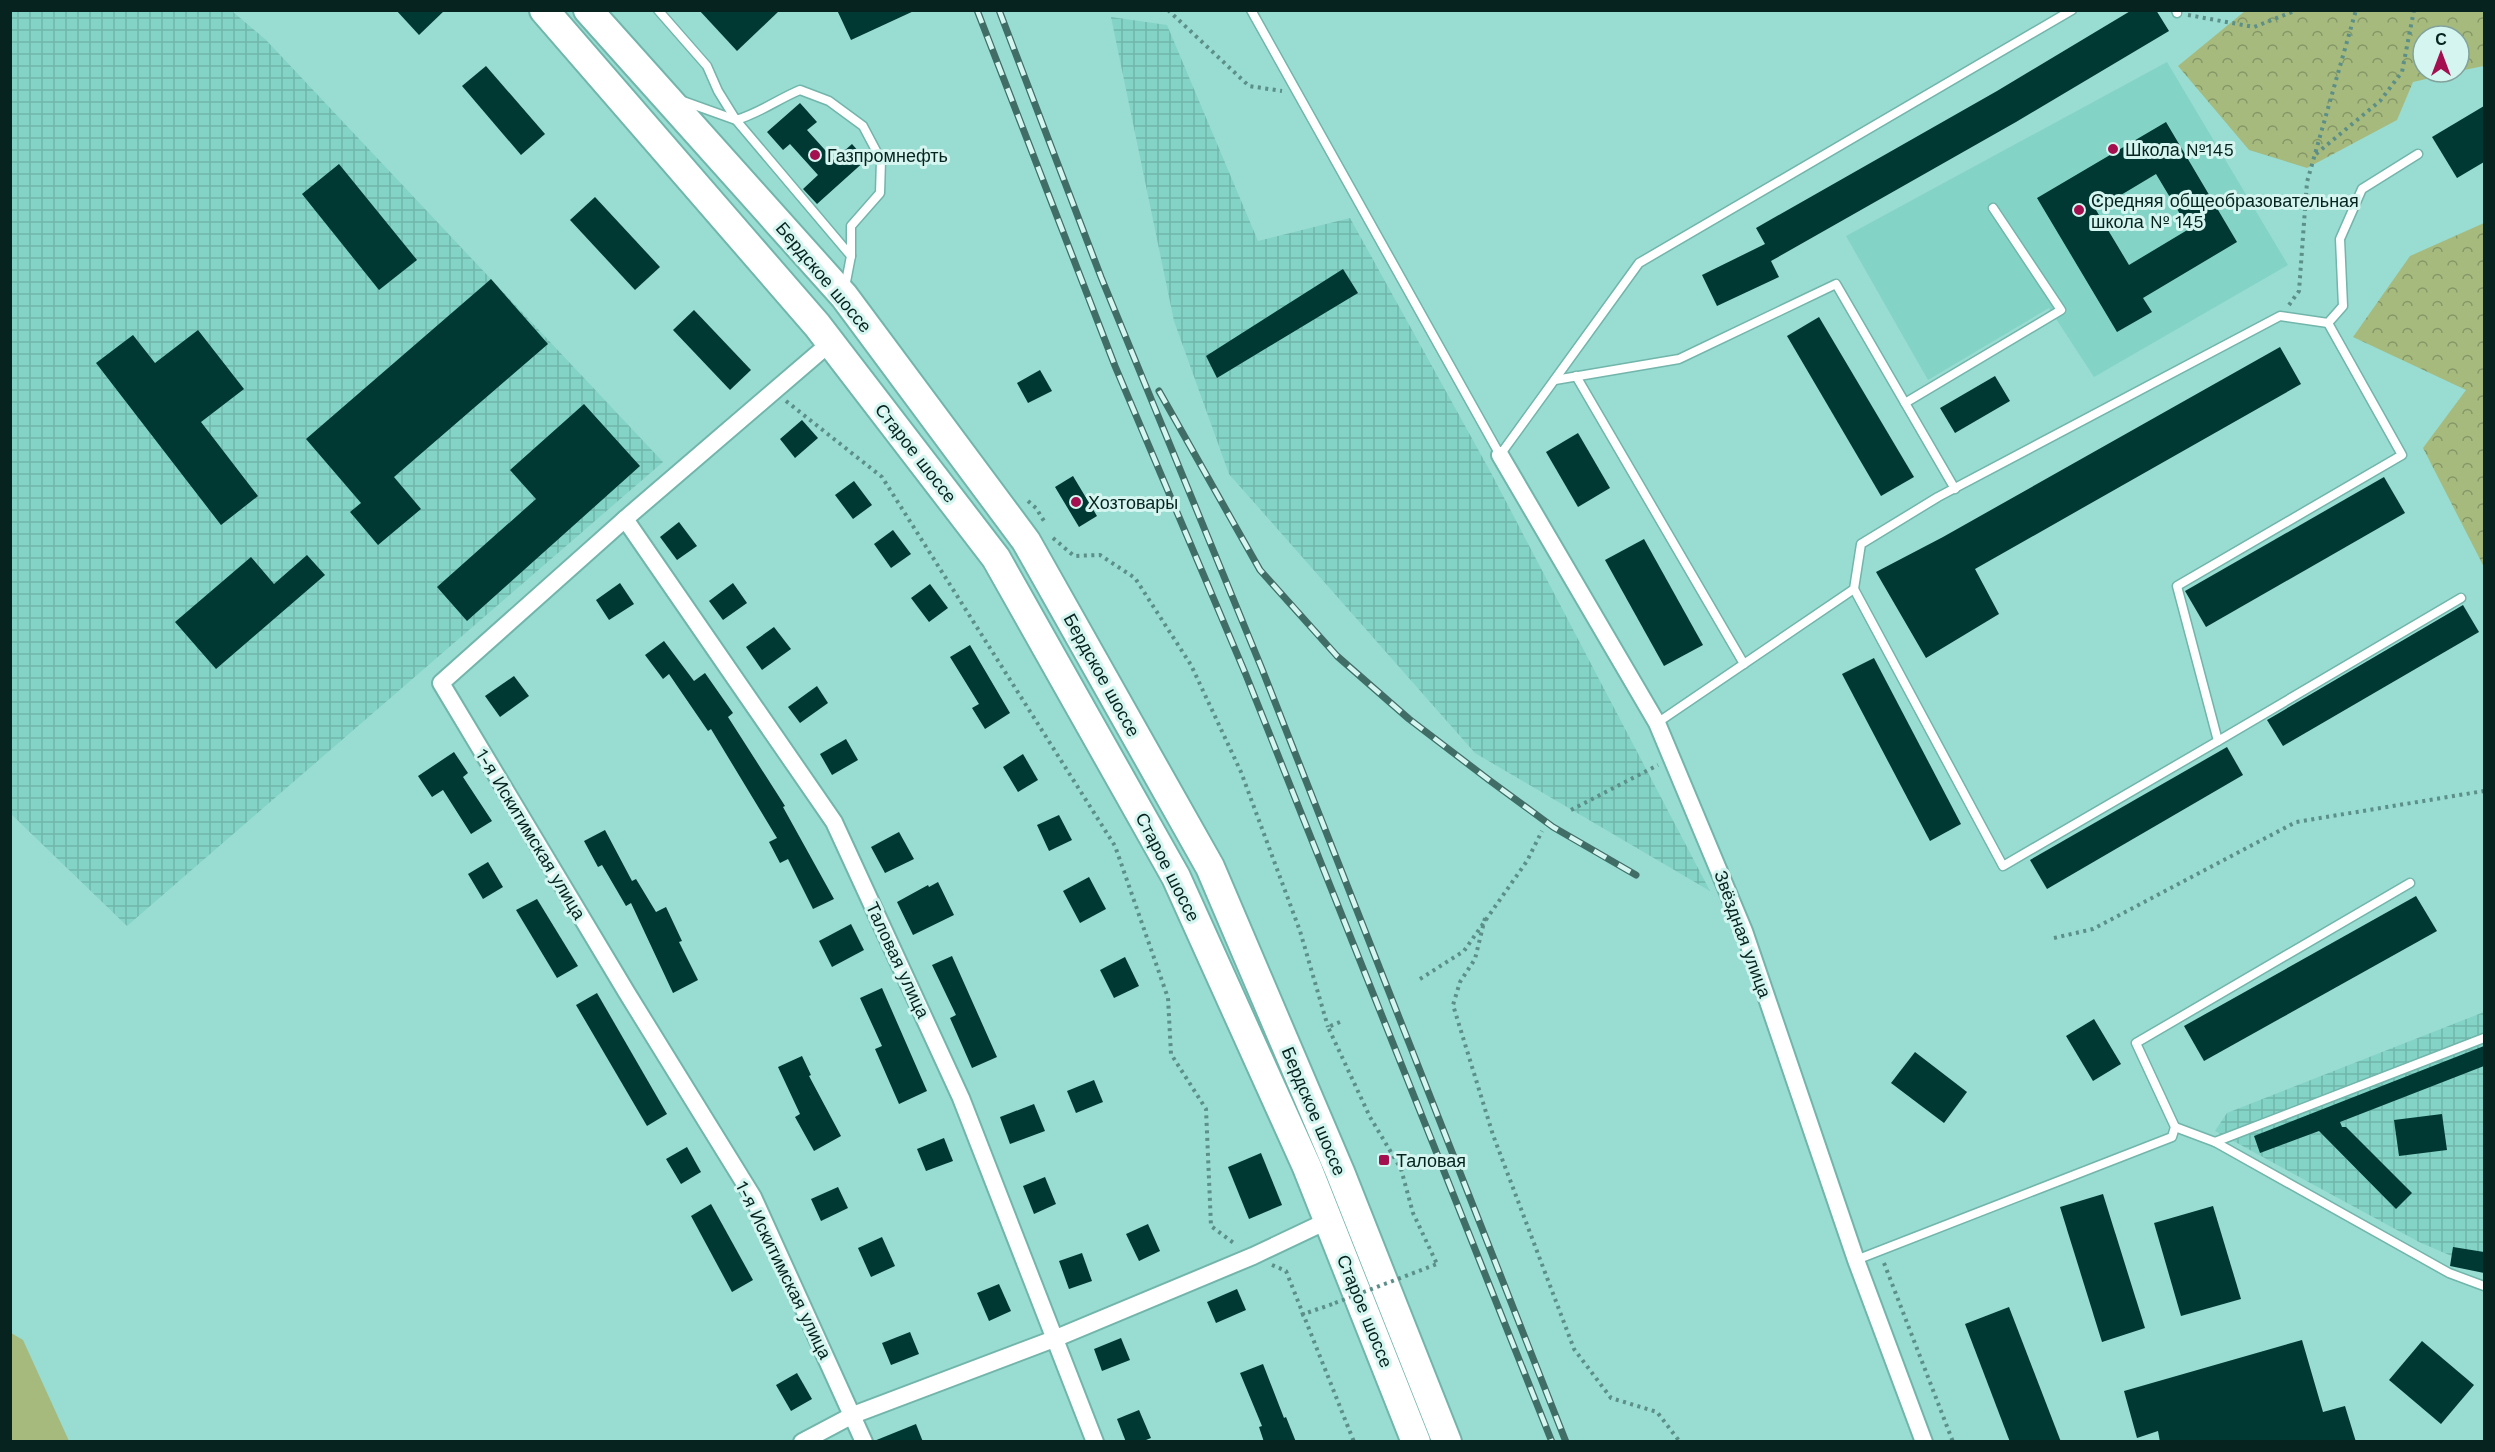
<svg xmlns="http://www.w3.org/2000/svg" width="2495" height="1452" font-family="'Work Sans',sans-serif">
<defs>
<pattern id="industrial-grid" width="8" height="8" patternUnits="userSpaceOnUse" patternTransform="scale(1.5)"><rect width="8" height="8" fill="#84d3c7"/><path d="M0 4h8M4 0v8" fill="none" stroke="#70b5aa"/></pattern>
<pattern id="forest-crowns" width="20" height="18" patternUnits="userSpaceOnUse" patternTransform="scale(1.5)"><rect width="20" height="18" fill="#a6ba7e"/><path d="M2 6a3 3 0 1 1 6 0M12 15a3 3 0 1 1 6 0" fill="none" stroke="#859767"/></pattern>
</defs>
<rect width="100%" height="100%" fill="#98dcd2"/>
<!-- built -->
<path fill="#84d3c7" d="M 2167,62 L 2288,265 L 2094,377 L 2049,308 L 1928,380 L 1846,236 Z"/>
<!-- industrial -->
<g fill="url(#industrial-grid)">
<path d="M 10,11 L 232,11 L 266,40 L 663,462 L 127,926 L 11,814 Z"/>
<path d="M 1111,17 L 1167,25 L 1258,241 L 1350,218 L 1490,471 L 1710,891 L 1475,753 L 1229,474 L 1174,321 Z"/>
<path d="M 2484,1012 L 2484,1270 L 2419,1242 L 2215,1131 L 2227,1113 Z"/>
</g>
<!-- forest -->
<g fill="url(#forest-crowns)">
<path d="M 2245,11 L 2484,11 L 2484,66 L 2459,71 L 2459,36 L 2423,36 L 2423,72 L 2456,72 L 2413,82 L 2397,120 L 2307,168 L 2249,150 L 2178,66 Z"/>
<path d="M 2484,223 L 2484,567 L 2423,448 L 2466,390 L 2353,337 L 2410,256 Z"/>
</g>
<!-- green -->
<path fill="#a6ba7e" d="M 11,1333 L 23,1340 L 69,1441 L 11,1441 Z"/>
<!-- building -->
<g fill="#003933" fill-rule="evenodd">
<path d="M 396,10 L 445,10 L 419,35 Z"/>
<path d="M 699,10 L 780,10 L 737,51 Z"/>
<path d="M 837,10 L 916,10 L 851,40 Z"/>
<path d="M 2132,10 L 2156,10 L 2169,31 L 2016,122 L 1771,261 L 1779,277 L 1717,306 L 1702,275 L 1765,244 L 1756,228 L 1997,91 Z"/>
<path d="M 486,66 L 545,134 L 521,155 L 462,86 Z"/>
<path d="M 800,103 L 817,122 L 807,130 L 834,160 L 852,144 L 866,160 L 817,204 L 803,189 L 818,175 L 790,144 L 783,150 L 767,132 Z"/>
<path d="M 2484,106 L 2484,162 L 2457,178 L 2432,137 Z"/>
<path d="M 2166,122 L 2237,242 L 2143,298 L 2152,312 L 2117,332 L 2037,198 ZM 2156,174 L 2189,229 L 2129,265 L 2096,210 Z"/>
<path d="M 339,164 L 417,260 L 379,290 L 302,194 Z"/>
<path d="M 595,197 L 660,267 L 635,290 L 570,220 Z"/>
<path d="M 1343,269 L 1358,293 L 1217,378 L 1206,356 Z"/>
<path d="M 491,279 L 548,344 L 394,477 L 421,509 L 378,545 L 350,512 L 361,503 L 306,439 Z"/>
<path d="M 694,310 L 751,370 L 730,390 L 673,330 Z"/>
<path d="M 1819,317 L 1914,477 L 1881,496 L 1787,336 Z"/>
<path d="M 198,330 L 244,389 L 201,422 L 258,496 L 221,525 L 96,363 L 133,335 L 155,363 Z"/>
<path d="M 2280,347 L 2301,384 L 1975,569 L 1999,614 L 1926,658 L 1876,572 L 1943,537 Z"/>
<path d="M 1040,370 L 1052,391 L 1028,403 L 1017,383 Z"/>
<path d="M 1995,376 L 2010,401 L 1955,433 L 1940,408 Z"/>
<path d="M 584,404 L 640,466 L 467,621 L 437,587 L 536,499 L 510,470 Z"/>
<path d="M 802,420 L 818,438 L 795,458 L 780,439 Z"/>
<path d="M 1578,433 L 1610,488 L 1578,507 L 1546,452 Z"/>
<path d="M 1073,476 L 1097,516 L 1079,527 L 1055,487 Z"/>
<path d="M 2384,477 L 2405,513 L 2206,627 L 2185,591 Z"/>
<path d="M 854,481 L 872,505 L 853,519 L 835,495 Z"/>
<path d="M 679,522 L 697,546 L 677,560 L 660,537 Z"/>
<path d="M 893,530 L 911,554 L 891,568 L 874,544 Z"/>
<path d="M 1644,539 L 1703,645 L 1664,666 L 1605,560 Z"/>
<path d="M 307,555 L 325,575 L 216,669 L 175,622 L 251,557 L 274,584 Z"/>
<path d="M 620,583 L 634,604 L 609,620 L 596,600 Z"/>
<path d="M 733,583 L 747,603 L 723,620 L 709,601 Z"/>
<path d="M 930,584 L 948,608 L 929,622 L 911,598 Z"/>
<path d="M 2463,605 L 2479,632 L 2283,746 L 2267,720 Z"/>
<path d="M 774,627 L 791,649 L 762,670 L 746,647 Z"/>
<path d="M 664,641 L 694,681 L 705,673 L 733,713 L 728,717 L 785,806 L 783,807 L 834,899 L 813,909 L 788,859 L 780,863 L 769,842 L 777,838 L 711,729 L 708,731 L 669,674 L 663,679 L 645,655 Z"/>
<path d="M 970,645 L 1010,713 L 985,729 L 972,708 L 979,704 L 950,657 Z"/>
<path d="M 1874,658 L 1961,824 L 1930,841 L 1842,674 Z"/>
<path d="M 514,676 L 529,696 L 500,717 L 485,696 Z"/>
<path d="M 817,686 L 828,703 L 800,723 L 788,707 Z"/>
<path d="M 846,739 L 858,760 L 832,775 L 820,754 Z"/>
<path d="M 2227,747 L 2243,775 L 2047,889 L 2030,860 Z"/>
<path d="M 454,752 L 468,773 L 463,777 L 492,821 L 471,834 L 443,790 L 432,797 L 418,776 Z"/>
<path d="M 1023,754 L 1038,780 L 1018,792 L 1003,767 Z"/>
<path d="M 1059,815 L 1072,840 L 1049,851 L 1037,825 Z"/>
<path d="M 605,830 L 632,881 L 636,879 L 656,912 L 666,907 L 682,941 L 679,942 L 698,980 L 673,993 L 631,903 L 626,906 L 602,865 L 598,867 L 584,841 Z"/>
<path d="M 899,832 L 914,859 L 885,873 L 871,847 Z"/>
<path d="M 488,862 L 503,887 L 483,899 L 468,874 Z"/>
<path d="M 1089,877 L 1106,909 L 1080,923 L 1063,891 Z"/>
<path d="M 938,882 L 954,915 L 913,935 L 897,902 L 928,885 L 929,887 Z"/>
<path d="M 2416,896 L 2437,931 L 2204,1061 L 2184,1026 Z"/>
<path d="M 537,899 L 578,966 L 557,978 L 516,910 Z"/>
<path d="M 851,924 L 864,950 L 832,967 L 819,941 Z"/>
<path d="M 952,956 L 997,1057 L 972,1068 L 950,1018 L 956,1015 L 932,965 Z"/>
<path d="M 1125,957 L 1139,986 L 1114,998 L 1100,970 Z"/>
<path d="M 882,988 L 927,1091 L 899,1104 L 875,1049 L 882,1046 L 860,998 Z"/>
<path d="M 597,993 L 667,1114 L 647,1126 L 576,1005 Z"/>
<path d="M 2094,1019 L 2121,1064 L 2093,1081 L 2066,1036 Z"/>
<path d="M 2484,1046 L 2484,1066 L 2340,1122 L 2342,1127 L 2346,1127 L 2412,1193 L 2396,1209 L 2319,1131 L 2260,1153 L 2254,1136 Z"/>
<path d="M 1915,1052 L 1967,1092 L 1944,1123 L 1891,1083 Z"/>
<path d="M 802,1056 L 811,1075 L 809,1076 L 841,1136 L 814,1151 L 795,1117 L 800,1114 L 778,1067 Z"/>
<path d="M 1094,1080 L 1103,1102 L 1076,1113 L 1067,1091 Z"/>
<path d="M 1034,1104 L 1045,1131 L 1010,1144 L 1000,1117 Z"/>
<path d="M 2442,1114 L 2447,1150 L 2399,1156 L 2394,1120 Z"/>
<path d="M 944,1138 L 953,1161 L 926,1171 L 917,1149 Z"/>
<path d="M 687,1147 L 701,1172 L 681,1184 L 666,1159 Z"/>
<path d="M 1261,1153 L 1282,1205 L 1249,1219 L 1228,1167 Z"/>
<path d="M 1045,1177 L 1056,1204 L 1034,1214 L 1023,1186 Z"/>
<path d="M 838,1187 L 848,1208 L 821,1221 L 811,1199 Z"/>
<path d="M 2103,1194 L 2145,1328 L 2102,1342 L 2060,1207 Z"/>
<path d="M 711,1204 L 753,1280 L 732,1292 L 691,1216 Z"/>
<path d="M 2213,1206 L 2241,1299 L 2181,1316 L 2154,1223 Z"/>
<path d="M 1148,1224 L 1160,1251 L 1139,1261 L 1126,1234 Z"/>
<path d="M 882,1237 L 895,1266 L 871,1277 L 858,1248 Z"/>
<path d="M 2453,1247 L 2484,1252 L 2484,1273 L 2450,1266 Z"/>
<path d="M 1082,1253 L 1092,1281 L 1069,1289 L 1059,1261 Z"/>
<path d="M 999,1284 L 1011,1311 L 989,1321 L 977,1293 Z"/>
<path d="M 1237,1289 L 1246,1310 L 1216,1323 L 1207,1302 Z"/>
<path d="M 2009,1307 L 2061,1442 L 2010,1442 L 1965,1324 Z"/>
<path d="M 910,1332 L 919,1354 L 891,1365 L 882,1343 Z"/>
<path d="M 1121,1338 L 1130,1360 L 1102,1371 L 1094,1349 Z"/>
<path d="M 2302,1340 L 2323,1412 L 2345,1406 L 2356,1442 L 2160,1442 L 2158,1431 L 2137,1438 L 2124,1391 Z"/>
<path d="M 2422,1341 L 2474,1385 L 2441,1424 L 2389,1380 Z"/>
<path d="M 1263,1364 L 1284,1418 L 1286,1417 L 1296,1442 L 1264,1442 L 1259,1427 L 1262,1426 L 1240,1373 Z"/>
<path d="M 797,1373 L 812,1399 L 791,1411 L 776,1385 Z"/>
<path d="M 1139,1410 L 1151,1438 L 1141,1442 L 1126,1442 L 1117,1419 Z"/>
<path d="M 916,1424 L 923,1442 L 874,1442 L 874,1441 Z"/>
</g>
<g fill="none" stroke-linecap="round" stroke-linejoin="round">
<!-- service casing -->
<g stroke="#72b5ab" stroke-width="11">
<g id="service">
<path d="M 658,10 L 707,66 L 718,91 L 736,120 C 760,113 778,99 800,90 L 829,101 L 863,126 L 881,160 L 880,193 L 851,226 L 851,256"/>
<path d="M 1251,10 L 1500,455 L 1639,263 L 2072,10"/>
<path d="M 2176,10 L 2177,13"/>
<path d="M 683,101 L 736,120 L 851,256 L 845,287"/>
<path d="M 1576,376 L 1744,664"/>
<path d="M 1555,380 L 1679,359 L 1836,284 L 1955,489"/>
<path d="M 1905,403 L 2061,310 L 1993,208"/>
<path d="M 1854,589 L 2003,866 L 2218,741 L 2177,586 L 2402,455 L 2328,323"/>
<path d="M 1657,723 L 1854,589 L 1861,544 L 1938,497 L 2280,316 L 2328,323 L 2343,306 L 2340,239 L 2362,189 L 2418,154"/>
<path d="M 2218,741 L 2461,598"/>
<path d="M 2175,1127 L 2215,1142 L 2484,1038"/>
<path d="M 2215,1142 L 2449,1273 L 2484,1286"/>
<path d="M 1856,1260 L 2172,1137 L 2175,1127 L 2136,1043 L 2410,883"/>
</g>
</g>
<!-- minor casing -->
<g stroke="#72b5ab" stroke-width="20">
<g id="minor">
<path d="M 830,343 L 625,519 L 441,683 L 627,993 L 753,1197 L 864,1442"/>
<path d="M 1500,455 L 1657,723 L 1744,931 L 1856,1260 L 1924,1442"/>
<path d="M 625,519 L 834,822 L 961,1098 L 1095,1442"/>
<path d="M 802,1442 L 853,1415 L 1054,1339 L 1253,1256 L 1329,1220"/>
</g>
</g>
<!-- trunk casing -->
<g stroke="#72b5ab" stroke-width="32">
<g id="trunk">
<path d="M 544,10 L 817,325 L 996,558 L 1176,877 L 1307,1167 L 1416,1442"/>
<path d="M 588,10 L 844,296 L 1026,541 L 1210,867 L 1340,1172 L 1447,1442"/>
</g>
</g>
<!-- path -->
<g stroke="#5b8f87" stroke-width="4" stroke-dasharray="3 4.5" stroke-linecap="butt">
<path d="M 1168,10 L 1249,86 L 1282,91"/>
<path d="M 2188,15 L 2254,27 L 2297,10"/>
<path d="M 2316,154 L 2380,101 L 2402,72 L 2414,10"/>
<path d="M 2289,305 L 2299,291 L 2307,182 L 2356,10"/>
<path d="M 786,401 L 882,477 L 1115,846 L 1168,998 L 1171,1054 L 1206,1109 L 1211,1226 L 1235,1244"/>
<path d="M 1028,501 L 1036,508 L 1044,521"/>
<path d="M 1053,538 L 1074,556 L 1100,555 L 1135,578 L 1191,665 L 1241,772 L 1300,931 L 1328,1027"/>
<path d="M 1571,810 L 1658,765"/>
<path d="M 1485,918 L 1475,959 L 1460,982 L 1453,1005 L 1493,1135 L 1574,1349 L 1611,1398 L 1657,1412 L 1680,1442"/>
<path d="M 2054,938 L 2093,929 L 2296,822 L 2484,791"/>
<path d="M 1420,979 L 1464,951 L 1527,861 L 1542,831"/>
<path d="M 1340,1022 L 1328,1027 L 1370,1117 L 1401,1169 L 1413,1213 L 1437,1264"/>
<path d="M 1884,1263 L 1953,1442"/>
<path d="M 1272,1265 L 1286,1271 L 1354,1442"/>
<path d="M 1301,1315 L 1335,1303"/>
</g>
<!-- service -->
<use href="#service" stroke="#fff" stroke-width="8"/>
<!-- minor -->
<use href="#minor" stroke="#fff" stroke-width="16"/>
<!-- trunk -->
<use href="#trunk" stroke="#fff" stroke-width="28"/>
<!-- rail casing -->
<g stroke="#416d67" stroke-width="7">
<g id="rail">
<path d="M 977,10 L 1115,366 L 1246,675 L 1552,1442"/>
<path d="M 999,10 L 1101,277 L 1262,669 L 1566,1442"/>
<path d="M 1159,391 L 1260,570 L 1337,656 L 1409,719 L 1489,780 L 1553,827 L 1636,875"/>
</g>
</g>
<!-- rail -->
<use href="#rail" stroke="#d5f6f0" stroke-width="4.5" stroke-dasharray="14" stroke-linecap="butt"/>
<!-- path-bridge -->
<path stroke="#5b8f87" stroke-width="4" stroke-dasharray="3 4.5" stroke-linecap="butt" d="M 1335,1303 L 1437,1264"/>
</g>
<!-- markers -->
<g fill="#a4104f" stroke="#d5f6f0" stroke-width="2">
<circle cx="2113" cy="149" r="6"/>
<circle cx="815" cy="155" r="6"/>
<circle cx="2079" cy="210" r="6"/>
<circle cx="1076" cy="502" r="6"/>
<rect x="1378" y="1154" width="12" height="12" rx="3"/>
</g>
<g text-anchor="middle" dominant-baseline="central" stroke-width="6" stroke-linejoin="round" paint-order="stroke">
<!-- poi labels -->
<g font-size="18" fill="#06231f" stroke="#d5f6f0" text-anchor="start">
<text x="2125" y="149">Школа №145</text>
<text x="827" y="155">Газпромнефть</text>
<text x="2091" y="200">Средняя общеобразовательная<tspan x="2091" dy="21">школа № 145</tspan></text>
<text x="1088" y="502">Хозтовары</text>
<text x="1396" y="1160">Таловая</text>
</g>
<!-- street labels -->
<g font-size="18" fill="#06231f" stroke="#d5f6f0">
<text transform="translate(824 277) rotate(50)">Бердское шоссе</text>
<text transform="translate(916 453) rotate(52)">Старое шоссе</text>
<text transform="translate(1102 675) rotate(61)">Бердское шоссе</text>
<text transform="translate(531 834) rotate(59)">1-я Искитимская улица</text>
<text transform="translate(1168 867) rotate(63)">Старое шоссе</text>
<text transform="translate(1743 934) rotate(70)">Звёздная улица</text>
<text transform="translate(898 960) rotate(65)">Таловая улица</text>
<text transform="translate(1314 1111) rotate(67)">Бердское шоссе</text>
<text transform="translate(784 1270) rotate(64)">1-я Искитимская улица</text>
<text transform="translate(1365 1311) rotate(68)">Старое шоссе</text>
</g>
</g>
<!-- border -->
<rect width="2495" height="1452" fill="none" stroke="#06231f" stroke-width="24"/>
<!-- north arrow -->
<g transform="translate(2441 54)"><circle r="28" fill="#d5f6f0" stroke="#82a29c" stroke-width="1.5"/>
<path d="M0-4.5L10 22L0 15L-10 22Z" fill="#a4104f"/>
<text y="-9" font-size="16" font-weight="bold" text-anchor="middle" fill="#06231f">С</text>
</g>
</svg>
